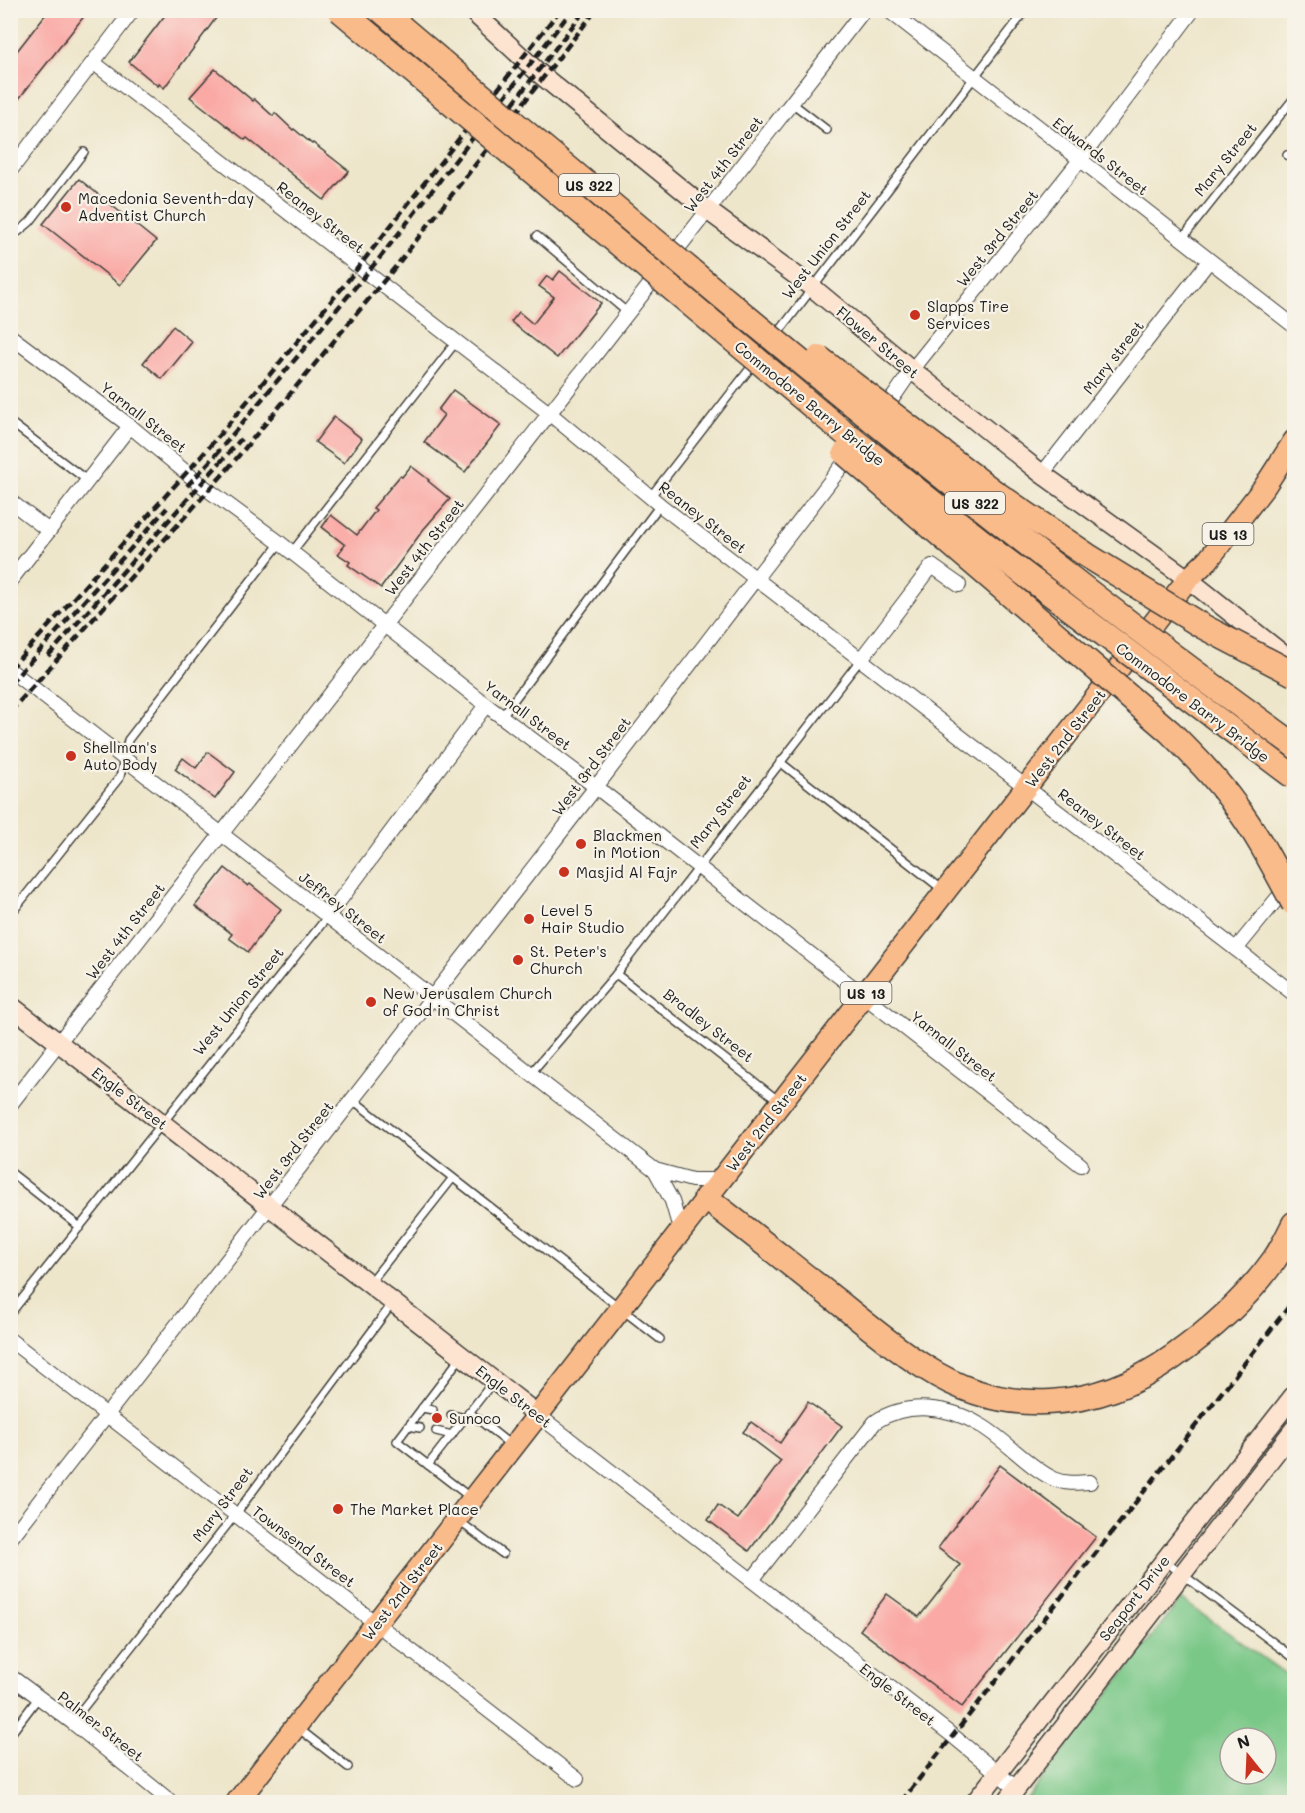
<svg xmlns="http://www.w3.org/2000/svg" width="1305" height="1813" font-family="Mali,sans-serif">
<rect width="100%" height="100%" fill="#f7f3e8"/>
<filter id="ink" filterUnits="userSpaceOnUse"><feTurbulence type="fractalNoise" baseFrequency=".0167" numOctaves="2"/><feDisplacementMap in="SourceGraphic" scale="12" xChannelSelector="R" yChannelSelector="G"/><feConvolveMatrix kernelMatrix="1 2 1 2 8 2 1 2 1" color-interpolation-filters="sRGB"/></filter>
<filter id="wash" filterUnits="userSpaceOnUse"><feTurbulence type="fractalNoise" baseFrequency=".008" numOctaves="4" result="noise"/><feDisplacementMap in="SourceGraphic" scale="24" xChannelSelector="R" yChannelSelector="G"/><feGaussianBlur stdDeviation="1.35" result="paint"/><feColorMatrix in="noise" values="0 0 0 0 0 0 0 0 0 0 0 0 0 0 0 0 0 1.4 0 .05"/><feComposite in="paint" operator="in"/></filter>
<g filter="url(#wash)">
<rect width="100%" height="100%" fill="#eee6cb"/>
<!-- green -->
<path fill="#7ac888" stroke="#4b7252" stroke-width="1.5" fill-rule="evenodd" d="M 1181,1599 L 1294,1680 L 1294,1802 L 1024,1802 ZM 1230,1738 L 1266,1738 L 1266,1774 L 1230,1774 Z"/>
<g id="blocks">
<!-- building -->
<g fill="#faa9a5">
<path d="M 49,10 L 89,10 L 10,110 L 10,60 Z"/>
<path d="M 169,10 L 222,10 L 164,88 L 159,84 L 158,86 L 129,62 Z"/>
<path d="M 215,69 L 253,101 L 254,99 L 273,116 L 275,113 L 293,130 L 294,129 L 312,144 L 313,143 L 349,171 L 324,200 L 247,138 L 245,140 L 190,97 Z"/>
<path d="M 79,179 L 156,241 L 120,285 L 43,224 Z"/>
<path d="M 560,271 L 601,303 L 557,358 L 511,322 L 519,312 L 533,324 L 554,297 L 539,286 L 547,276 L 553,280 Z"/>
<path d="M 173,326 L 192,342 L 162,379 L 143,363 Z"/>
<path d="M 453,390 L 501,425 L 465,472 L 424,442 L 444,415 L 438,410 Z"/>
<path d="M 334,417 L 362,439 L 344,463 L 315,442 Z"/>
<path d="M 411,466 L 429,480 L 428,481 L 450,499 L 423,530 L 381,588 L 348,565 L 350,562 L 338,554 L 345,545 L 322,527 L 331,515 L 357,535 L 376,510 L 373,508 L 400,476 L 402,477 Z"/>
<path d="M 208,752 L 235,772 L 215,799 L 175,769 L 183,758 L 196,768 Z"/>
<path d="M 225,868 L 248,886 L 250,884 L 281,909 L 248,952 L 229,938 L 232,934 L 195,906 Z"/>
<path d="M 808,1402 L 842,1426 L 749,1551 L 708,1520 L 718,1505 L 738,1519 L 781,1461 L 743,1432 L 751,1422 L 780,1443 Z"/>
<path d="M 1000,1465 L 1096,1537 L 962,1707 L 860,1630 L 887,1594 L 919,1617 L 960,1565 L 938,1548 Z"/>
</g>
</g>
</g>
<g filter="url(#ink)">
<use href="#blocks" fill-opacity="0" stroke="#3c3a36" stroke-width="1.5"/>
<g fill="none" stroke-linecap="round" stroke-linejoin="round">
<!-- lane casing -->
<g stroke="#3c3a36" stroke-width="10">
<g id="lane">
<path d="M 792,103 L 827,130"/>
<path d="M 1287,155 L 1294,160"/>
<path d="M 10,232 L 18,232 L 30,222 L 84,152"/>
<path d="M 537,236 L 628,313"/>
<path d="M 1182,239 L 1294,98"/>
<path d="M 775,337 L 1026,10"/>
<path d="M 10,422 L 88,481"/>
<path d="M 651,496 L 755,362"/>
<path d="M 292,552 L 456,342"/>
<path d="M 502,716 L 660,505"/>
<path d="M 780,762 L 943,890"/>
<path d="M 10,915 L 120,777 L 128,740 L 280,543"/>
<path d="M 616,974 L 779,1101"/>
<path d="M 531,1073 L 616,974 L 861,659"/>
<path d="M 353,1100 L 660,1339"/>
<path d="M 10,1172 L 80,1227"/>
<path d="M 369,1284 L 452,1179"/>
<path d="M 10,1314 L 328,916"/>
<path d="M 461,1357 L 397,1441 L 471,1498"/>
<path d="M 422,1408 L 433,1410"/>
<path d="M 469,1412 L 512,1446"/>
<path d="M 451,1415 L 465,1418"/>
<path d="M 408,1426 L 420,1428"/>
<path d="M 436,1431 L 452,1435"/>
<path d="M 428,1465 L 493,1382"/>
<path d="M 459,1521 L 503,1554"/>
<path d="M 1166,1562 L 1294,1658"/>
<path d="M 72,1722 L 235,1515 L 392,1304"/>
<path d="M 298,1728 L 348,1767"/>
<path d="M 10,1735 L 38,1698"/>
</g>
</g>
<!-- street casing -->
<g stroke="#3c3a36" stroke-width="16">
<g id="street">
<path d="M 888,10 L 1294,326"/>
<path d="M 94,63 L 549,413 L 660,505 L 755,578 L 1294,994"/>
<path d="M 10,171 L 133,10"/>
<path d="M 10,336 L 130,426 L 200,484 L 280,543 L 486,705 L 596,787 L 1081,1165"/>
<path d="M 1042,474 L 1209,261"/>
<path d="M 10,501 L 49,531"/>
<path d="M 10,581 L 130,426"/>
<path d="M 861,659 L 932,566 L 959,585"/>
<path d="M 10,670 L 655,1170 L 692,1180 L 721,1180"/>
<path d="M 328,916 L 486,705"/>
<path d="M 1236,949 L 1294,878"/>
<path d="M 10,1105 L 864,10"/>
<path d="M 655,1170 L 672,1201 L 681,1232"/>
<path d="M 10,1340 L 577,1779"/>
<path d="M 538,1415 L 953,1736 L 1017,1789"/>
<path d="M 10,1539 L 596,787 L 881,415 L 912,370 L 1080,160 L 1193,10"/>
<path d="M 752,1580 L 875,1422 C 906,1401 949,1406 980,1425 C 1004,1438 1029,1468 1054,1479 C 1065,1484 1077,1483 1090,1482"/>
<path d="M 10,1676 L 72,1722 L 171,1802"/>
</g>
</g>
<!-- secondary casing -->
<g stroke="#3c3a36" stroke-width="21">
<g id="secondary">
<path d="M 471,10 L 540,74 L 707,210 L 813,288 L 912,370 L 1042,474 L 1188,579 L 1294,663"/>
<path d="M 10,1005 L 538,1415"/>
<path d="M 975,1802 L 1294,1395"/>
<path d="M 1006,1802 L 1294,1429"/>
</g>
</g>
<!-- primary casing -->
<g stroke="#3c3a36" stroke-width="24">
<path id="primary" d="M 237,1802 L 1188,579 L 1208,560 L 1265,486 L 1294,441"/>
</g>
<!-- highway casing -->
<g stroke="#3c3a36" stroke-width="27">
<g id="highway">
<path d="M 513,122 L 665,249"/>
<path d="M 706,1198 C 752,1233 797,1270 842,1305 C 869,1327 897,1350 926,1368 C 1005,1419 1098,1411 1173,1357 C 1211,1330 1247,1298 1274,1260 C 1282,1249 1288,1236 1294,1224"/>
</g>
</g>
<!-- lane -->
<use href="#lane" stroke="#fff" stroke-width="7"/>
<!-- street -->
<use href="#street" stroke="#fff" stroke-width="14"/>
<!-- secondary -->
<use href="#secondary" stroke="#fde4d1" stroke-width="18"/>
<!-- primary -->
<use href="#primary" stroke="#fabb8b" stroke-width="21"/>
<!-- highway -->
<use href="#highway" stroke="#fabb8b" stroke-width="24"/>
<!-- rail -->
<g stroke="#1c1c1c" stroke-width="4.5" stroke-dasharray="9 4.5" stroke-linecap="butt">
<path d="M 504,115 L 585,10"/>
<path d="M 187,486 L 213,458 L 382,255 L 572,10"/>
<path d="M 48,656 L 241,439"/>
<path d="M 10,669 L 205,452 L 342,288 L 560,10"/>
<path d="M 10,684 L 167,508"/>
<path d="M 10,712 L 226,471 L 397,265 L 596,10"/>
<path d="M 901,1802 L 1294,1300"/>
</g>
<!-- highway-bridge casing -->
<g stroke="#3c3a36" stroke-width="27" stroke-linecap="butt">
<g id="highway-bridge">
<path d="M 340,10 L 836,426 L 995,552 L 1294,777"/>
<path d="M 381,10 L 513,122"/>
<path d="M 665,249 C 870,421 1078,589 1294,745"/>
<path d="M 819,358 L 994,492 L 1088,556 L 1202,626 L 1294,674"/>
<path d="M 845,453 L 1170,732 C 1193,755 1216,778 1235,805 C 1258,835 1276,871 1294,904"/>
</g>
</g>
<!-- highway-bridge -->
<use href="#highway-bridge" stroke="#fabb8b" stroke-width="24"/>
</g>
</g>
<!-- markers -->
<g fill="#c8321e" stroke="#f7f3e8" stroke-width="2">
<circle cx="66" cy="207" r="6"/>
<circle cx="915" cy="315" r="6"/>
<circle cx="71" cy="756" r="6"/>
<circle cx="581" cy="844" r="6"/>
<circle cx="564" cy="872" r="6"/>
<circle cx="529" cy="919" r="6"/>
<circle cx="518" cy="960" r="6"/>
<circle cx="371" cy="1002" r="6"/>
<circle cx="437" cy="1418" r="6"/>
<circle cx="338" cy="1509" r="6"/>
</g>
<g text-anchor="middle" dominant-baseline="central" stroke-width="4.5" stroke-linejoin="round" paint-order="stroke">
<!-- shield labels -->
<g fill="#f7f3e8" stroke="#5e5c59" stroke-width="1.5">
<rect x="559" y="174" width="60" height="22" rx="4.5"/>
<rect x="945" y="492" width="60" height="22" rx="4.5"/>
<rect x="1202.5" y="523" width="51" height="22" rx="4.5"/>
<rect x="840.5" y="982" width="51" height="22" rx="4.5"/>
</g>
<g font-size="14" font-weight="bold" fill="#1c1c1c">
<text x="589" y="185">US 322</text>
<text x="975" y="503">US 322</text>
<text x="1228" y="534">US 13</text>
<text x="866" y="993">US 13</text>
</g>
<!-- street labels -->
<g font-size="15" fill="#1c1c1c" stroke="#f7f3e8">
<text transform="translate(1101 156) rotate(38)">Edwards Street</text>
<text transform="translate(1225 159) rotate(-51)">Mary Street</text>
<text transform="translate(723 164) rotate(-52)">West 4th Street</text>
<text transform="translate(321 217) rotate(38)">Reaney Street</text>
<text transform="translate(997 238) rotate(-51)">West 3rd Street</text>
<text transform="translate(826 244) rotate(-52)">West Union Street</text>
<text transform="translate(878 342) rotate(40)">Flower Street</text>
<text transform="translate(1113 357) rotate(-52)">Mary street</text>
<text transform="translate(810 403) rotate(39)">Commodore Barry Bridge</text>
<text transform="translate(144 417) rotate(38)">Yarnall Street</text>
<text transform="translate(703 517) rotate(38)">Reaney Street</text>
<text transform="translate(424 547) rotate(-52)">West 4th Street</text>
<text transform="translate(1193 702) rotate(37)">Commodore Barry Bridge</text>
<text transform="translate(528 715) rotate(37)">Yarnall Street</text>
<text transform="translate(1065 738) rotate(-52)">West 2nd Street</text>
<text transform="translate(591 766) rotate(-53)">West 3rd Street</text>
<text transform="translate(720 811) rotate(-52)">Mary Street</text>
<text transform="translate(1102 824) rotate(38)">Reaney Street</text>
<text transform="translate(343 907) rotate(38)">Jeffrey Street</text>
<text transform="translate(125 931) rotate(-52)">West 4th Street</text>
<text transform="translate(238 1001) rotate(-51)">West Union Street</text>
<text transform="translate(709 1025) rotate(38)">Bradley Street</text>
<text transform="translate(954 1046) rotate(38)">Yarnall Street</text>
<text transform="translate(130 1098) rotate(38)">Engle Street</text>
<text transform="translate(766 1122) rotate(-52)">West 2nd Street</text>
<text transform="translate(293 1150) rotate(-52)">West 3rd Street</text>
<text transform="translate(514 1396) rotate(38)">Engle Street</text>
<text transform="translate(222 1504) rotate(-53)">Mary Street</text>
<text transform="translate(304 1546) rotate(37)">Townsend Street</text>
<text transform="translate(402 1591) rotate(-52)">West 2nd Street</text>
<text transform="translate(1134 1598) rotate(-52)">Seaport Drive</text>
<text transform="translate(898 1694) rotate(38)">Engle Street</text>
<text transform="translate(101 1726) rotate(38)">Palmer Street</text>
</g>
<!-- poi labels -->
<g font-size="15" fill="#1c1c1c" stroke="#f7f3e8" text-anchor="start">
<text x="78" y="198">Macedonia Seventh-day<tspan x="78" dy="17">Adventist Church</tspan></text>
<text x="927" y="306">Slapps Tire<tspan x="927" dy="17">Services</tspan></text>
<text x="83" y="747">Shellman's<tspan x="83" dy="17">Auto Body</tspan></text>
<text x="593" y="835">Blackmen<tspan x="593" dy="17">in Motion</tspan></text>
<text x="576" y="872">Masjid Al Fajr</text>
<text x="541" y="910">Level 5<tspan x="541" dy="17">Hair Studio</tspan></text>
<text x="530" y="951">St. Peter's<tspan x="530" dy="17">Church</tspan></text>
<text x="383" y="993">New Jerusalem Church<tspan x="383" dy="17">of God in Christ</tspan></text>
<text x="449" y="1418">Sunoco</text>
<text x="350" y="1509">The Market Place</text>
</g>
</g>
<!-- margin -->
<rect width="1305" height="1813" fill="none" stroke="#f7f3e8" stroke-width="36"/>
<!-- north arrow -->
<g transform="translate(1248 1756) rotate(342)"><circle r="28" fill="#f7f3e8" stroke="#9f9d96" stroke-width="1.5"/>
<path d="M0-4.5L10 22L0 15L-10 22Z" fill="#c8321e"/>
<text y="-9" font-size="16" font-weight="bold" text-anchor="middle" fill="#1c1c1c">N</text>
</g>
</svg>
